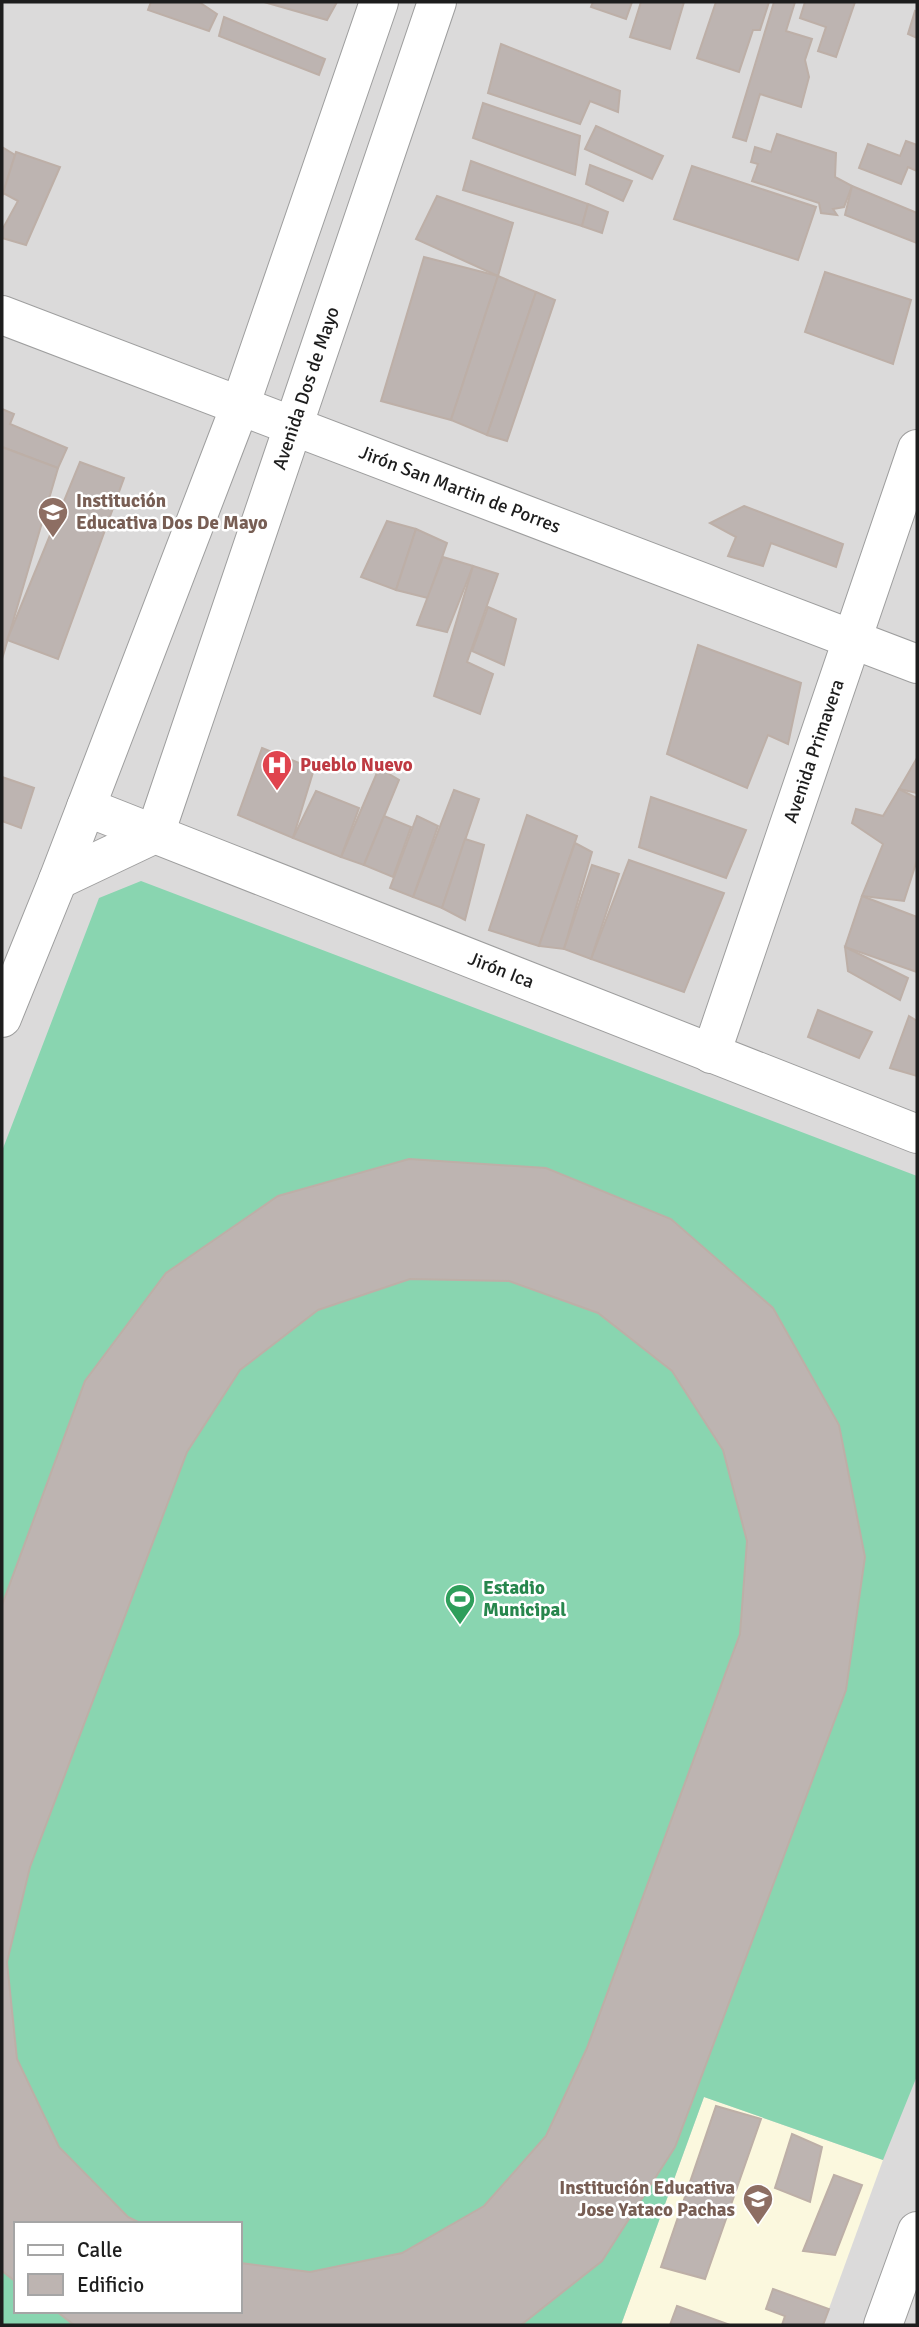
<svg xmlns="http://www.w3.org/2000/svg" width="919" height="2327" font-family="Signika,sans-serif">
<rect width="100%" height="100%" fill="#ede9e4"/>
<!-- residential -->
<path fill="#dbdada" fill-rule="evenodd" d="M 2,2 L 917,2 L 917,2325 L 2,2325 ZM 16,2224 L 240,2224 L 240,2311 L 16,2311 Z"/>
<!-- education -->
<path fill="#fbf8de" d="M 704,2097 L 883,2160 L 823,2325 L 621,2325 Z"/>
<!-- pitch -->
<path fill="#89d5b0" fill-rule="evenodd" d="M 141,881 L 917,1176 L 917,2076 L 883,2160 L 704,2097 L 621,2325 L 2,2325 L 2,1151 L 99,898 ZM 16,2224 L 240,2224 L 240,2311 L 16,2311 Z"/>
<!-- building -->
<g fill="#bdb4b1" stroke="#bdafa7" stroke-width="2">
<path d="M 151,2 L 199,2 L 217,14 L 209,31 L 148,10 Z"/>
<path d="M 264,2 L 337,2 L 327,20 Z"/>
<path d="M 593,2 L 632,2 L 626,19 L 591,7 Z"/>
<path d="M 641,2 L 684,2 L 670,49 L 630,37 Z"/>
<path d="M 716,2 L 769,2 L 760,30 L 753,30 L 739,72 L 697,58 Z"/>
<path d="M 774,2 L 795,2 L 786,31 L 812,39 L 805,60 L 809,77 L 801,107 L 760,94 L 746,141 L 733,137 Z"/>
<path d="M 805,2 L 855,2 L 836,57 L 818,51 L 826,27 L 800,18 Z"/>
<path d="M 915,11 L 917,12 L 917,38 L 908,34 Z"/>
<path d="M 224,17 L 325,59 L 319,75 L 219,36 Z"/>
<path d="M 501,44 L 620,91 L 618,112 L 590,101 L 580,124 L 488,93 Z"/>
<path d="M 483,103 L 580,136 L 575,175 L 473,138 Z"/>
<path d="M 596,126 L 663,156 L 652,179 L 585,149 Z"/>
<path d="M 777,134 L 836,153 L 835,177 L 852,186 L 844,207 L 833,209 L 837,215 L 821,213 L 819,203 L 752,181 L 758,164 L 751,162 L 755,147 L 771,152 Z"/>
<path d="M 906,141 L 917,145 L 917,171 L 908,167 L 901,184 L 859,168 L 868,144 L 900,156 Z"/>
<path d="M 2,147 L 15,155 L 2,197 Z"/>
<path d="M 16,152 L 60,167 L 26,245 L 2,238 L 2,230 L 18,201 L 3,193 Z"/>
<path d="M 471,161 L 588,204 L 582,226 L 463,190 Z"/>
<path d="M 590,165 L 632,181 L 623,201 L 586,184 Z"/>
<path d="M 692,166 L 816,207 L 798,260 L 674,219 Z"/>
<path d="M 852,186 L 917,213 L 917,243 L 845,215 Z"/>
<path d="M 437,196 L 513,223 L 498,276 L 416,239 Z"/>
<path d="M 588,204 L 608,212 L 602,233 L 582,226 Z"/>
<path d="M 424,257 L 498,276 L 451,420 L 381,401 Z"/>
<path d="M 825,272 L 911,300 L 893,364 L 805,332 Z"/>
<path d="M 498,276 L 536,292 L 487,435 L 451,420 Z"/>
<path d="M 536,292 L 555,300 L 507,441 L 487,435 Z"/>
<path d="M 2,409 L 14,414 L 10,424 L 67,448 L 58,468 L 2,447 Z"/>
<path d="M 2,447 L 58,468 L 2,659 Z"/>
<path d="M 80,462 L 124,478 L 58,659 L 7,640 Z"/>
<path d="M 744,506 L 843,544 L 836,567 L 771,543 L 763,566 L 728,556 L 736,537 L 710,523 Z"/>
<path d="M 387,521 L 416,529 L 396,590 L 361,577 Z"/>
<path d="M 416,529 L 447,543 L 428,598 L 396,590 Z"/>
<path d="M 443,557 L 473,566 L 447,632 L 417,625 Z"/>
<path d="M 473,566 L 498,574 L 467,662 L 493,674 L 480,714 L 434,696 Z"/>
<path d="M 488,607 L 516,619 L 504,665 L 472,651 Z"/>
<path d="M 698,645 L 801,683 L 788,744 L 768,735 L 747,788 L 667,754 Z"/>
<path d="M 262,748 L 314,769 L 293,838 L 238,815 Z"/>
<path d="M 917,758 L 917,793 L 899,789 Z"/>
<path d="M 379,768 L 399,780 L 364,865 L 341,857 Z"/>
<path d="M 2,777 L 34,788 L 21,828 L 2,821 Z"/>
<path d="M 899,789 L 917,798 L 917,860 L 904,901 L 862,896 L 883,844 L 852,823 L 856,809 L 883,816 Z"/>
<path d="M 454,790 L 479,799 L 442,908 L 413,897 Z"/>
<path d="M 316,791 L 359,808 L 341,857 L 293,838 Z"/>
<path d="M 651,797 L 746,830 L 726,878 L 639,847 Z"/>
<path d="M 527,815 L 577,836 L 539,946 L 489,930 Z"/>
<path d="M 384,816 L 411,827 L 393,877 L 364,865 Z"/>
<path d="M 417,816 L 438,826 L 413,897 L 390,888 Z"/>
<path d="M 465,839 L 484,845 L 465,920 L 442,908 Z"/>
<path d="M 575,843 L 592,852 L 564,949 L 539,946 Z"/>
<path d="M 629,860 L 724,893 L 684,992 L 591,959 Z"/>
<path d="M 592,865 L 619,874 L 591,959 L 564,949 Z"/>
<path d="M 862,896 L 917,917 L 917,972 L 845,947 Z"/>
<path d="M 845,947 L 908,978 L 900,1000 L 848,971 Z"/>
<path d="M 818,1010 L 872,1032 L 859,1058 L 808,1037 Z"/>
<path d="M 909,1016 L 917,1021 L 917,1076 L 890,1068 Z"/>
<path d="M 409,1159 L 546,1168 L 671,1219 L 773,1308 L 839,1425 L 865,1557 L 846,1690 L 675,2147 L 602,2261 L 521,2325 L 74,2325 L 56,2311 L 240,2311 L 240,2263 L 310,2272 L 402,2253 L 484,2206 L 546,2136 L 587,2048 L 740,1634 L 747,1541 L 723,1450 L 672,1371 L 598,1313 L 509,1281 L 410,1279 L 318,1310 L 240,1370 L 187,1452 L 30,1867 L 7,1962 L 17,2059 L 59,2147 L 128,2217 L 142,2224 L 16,2224 L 16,2282 L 2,2271 L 2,1605 L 85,1381 L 166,1273 L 278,1196 Z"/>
<path d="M 716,2106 L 761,2119 L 705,2279 L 661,2267 Z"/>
<path d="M 792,2134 L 822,2147 L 810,2202 L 775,2188 Z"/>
<path d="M 834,2175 L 862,2185 L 835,2255 L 803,2251 Z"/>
<path d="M 773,2289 L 829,2309 L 823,2325 L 782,2325 L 785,2316 L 766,2309 Z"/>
<path d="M 677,2306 L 730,2325 L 670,2325 Z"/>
</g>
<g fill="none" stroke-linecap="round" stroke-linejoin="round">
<!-- street casing -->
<g stroke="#9e9e9e" stroke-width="40">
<g id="street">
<path id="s1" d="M 2,315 L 917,664"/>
<path id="s2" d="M 86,807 L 917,1134"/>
<path id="s3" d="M 58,880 L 155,834 L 437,2"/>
<path d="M 2,1018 L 58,880 L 240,406 L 379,2"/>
<path id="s4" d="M 711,1054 L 917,449"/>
<path d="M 883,2325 L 917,2231"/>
</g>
</g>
<!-- street -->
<use href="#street" stroke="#fff" stroke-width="38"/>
</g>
<!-- icons -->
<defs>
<g id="school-pin" transform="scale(1.575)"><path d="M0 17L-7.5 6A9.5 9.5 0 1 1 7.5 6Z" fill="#8d6e63" stroke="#fff"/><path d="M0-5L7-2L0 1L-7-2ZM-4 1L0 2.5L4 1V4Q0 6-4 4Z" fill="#fff"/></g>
<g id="hospital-pin" transform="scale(1.575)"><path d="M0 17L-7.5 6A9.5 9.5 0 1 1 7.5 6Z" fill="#e0444e" stroke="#fff"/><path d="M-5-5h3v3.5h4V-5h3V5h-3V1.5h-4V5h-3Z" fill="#fff"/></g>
<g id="stadium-pin" transform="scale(1.575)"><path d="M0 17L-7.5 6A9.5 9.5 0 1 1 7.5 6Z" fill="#2e9e5b" stroke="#fff"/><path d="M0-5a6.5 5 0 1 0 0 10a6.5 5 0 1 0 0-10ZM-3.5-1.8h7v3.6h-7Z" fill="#fff"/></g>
</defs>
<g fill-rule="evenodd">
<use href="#school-pin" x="53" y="512"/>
<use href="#hospital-pin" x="277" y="765"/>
<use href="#stadium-pin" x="460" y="1599"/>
<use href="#school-pin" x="758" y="2199"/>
</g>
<g text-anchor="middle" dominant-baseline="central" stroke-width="5" stroke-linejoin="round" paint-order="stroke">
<!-- street labels -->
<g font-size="19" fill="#1d1d1d" stroke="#fff">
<text stroke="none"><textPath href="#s3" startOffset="578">Avenida Dos de Mayo</textPath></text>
<text stroke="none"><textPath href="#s1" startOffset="490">Jirón San Martin de Porres</textPath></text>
<text stroke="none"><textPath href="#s4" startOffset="320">Avenida Primavera</textPath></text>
<text stroke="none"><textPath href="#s2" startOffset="446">Jirón Ica</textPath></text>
</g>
<!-- education labels -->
<g font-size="19" font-weight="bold" fill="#785e54" stroke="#fff" text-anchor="start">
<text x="76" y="501">Institución<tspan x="76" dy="22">Educativa Dos De Mayo</tspan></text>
<text x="735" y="2188" text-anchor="end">Institución Educativa<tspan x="735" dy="22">Jose Yataco Pachas</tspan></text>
</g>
<!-- health labels -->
<g font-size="19" font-weight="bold" fill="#be3a42" stroke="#fff" text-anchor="start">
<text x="300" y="765">Pueblo Nuevo</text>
</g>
<!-- leisure labels -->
<g font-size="19" font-weight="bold" fill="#27864d" stroke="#fff" text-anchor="start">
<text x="483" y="1588">Estadio<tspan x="483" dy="22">Municipal</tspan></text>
</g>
</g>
<!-- border -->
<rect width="919" height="2327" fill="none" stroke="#1d1d1d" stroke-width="7"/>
<!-- legend -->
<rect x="14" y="2222" width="228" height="91" fill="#ffffff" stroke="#a5a5a5" stroke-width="2"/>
<rect x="28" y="2245" width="35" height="10" fill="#ffffff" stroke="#a5a5a5" stroke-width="2"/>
<text x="77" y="2257" font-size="21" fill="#1d1d1d">Calle</text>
<rect x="28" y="2274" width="35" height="21" fill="#bdb4b1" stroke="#a5a5a5" stroke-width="2"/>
<text x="77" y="2292" font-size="21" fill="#1d1d1d">Edificio</text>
</svg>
